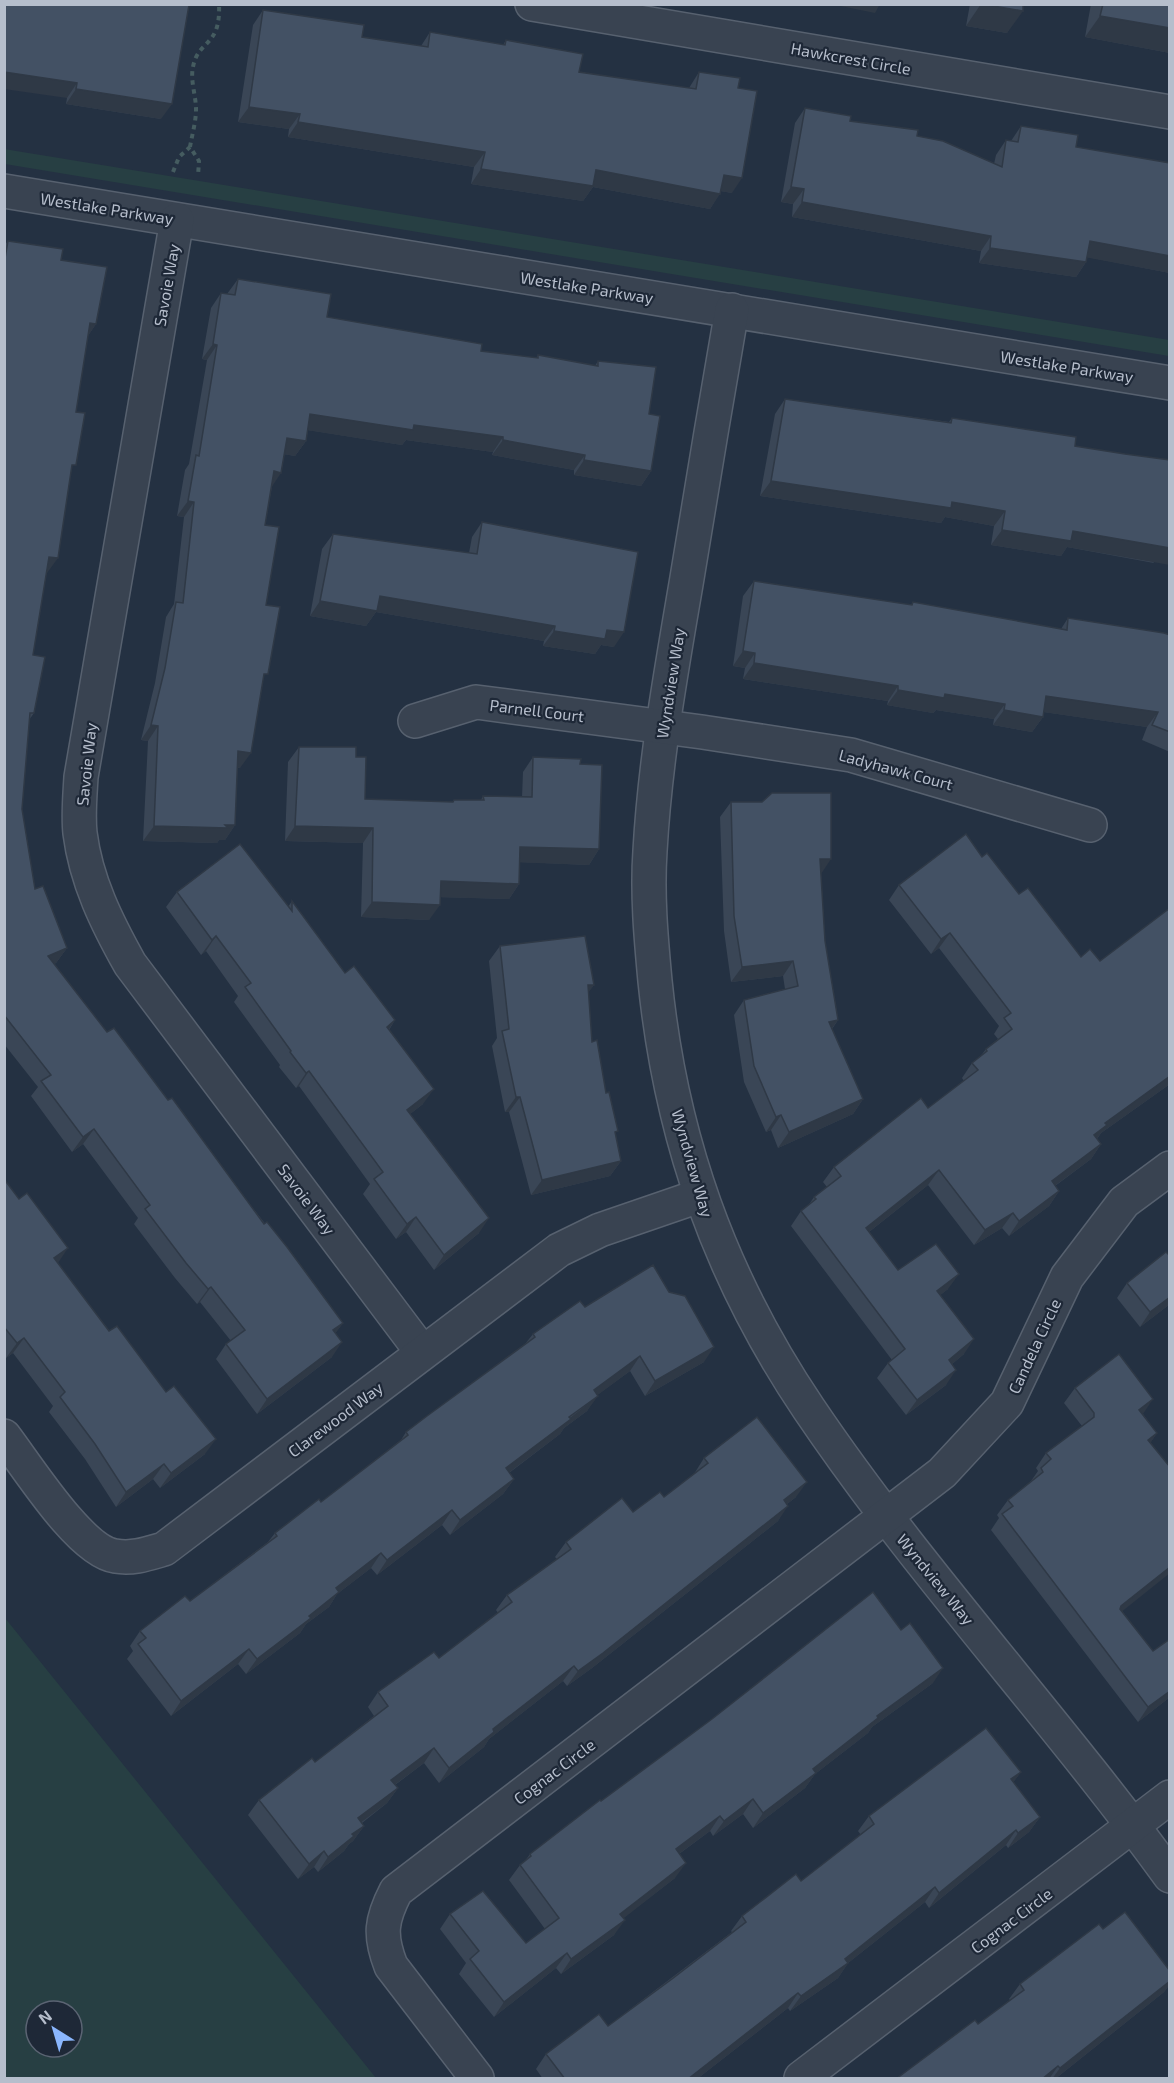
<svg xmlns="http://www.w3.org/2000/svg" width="1174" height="2083" font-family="'Exo 2',sans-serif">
<rect width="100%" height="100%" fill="#243142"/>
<!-- green -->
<g fill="#273f43" fill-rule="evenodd">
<path d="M 4,149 L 1169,340 L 1169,356 L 5,164 Z"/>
<path d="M 4,1618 L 5,1618 L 376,2078 L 5,2078 ZM 36,2011 L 72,2011 L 72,2047 L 36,2047 Z"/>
</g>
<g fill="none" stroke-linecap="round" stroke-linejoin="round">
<!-- street casing -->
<g stroke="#57616f" stroke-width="36">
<g id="street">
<path d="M 532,4 L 1170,112"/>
<path d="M 4,191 L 1170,383"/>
<path d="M 177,220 L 81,777 C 80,795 78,815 80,833 C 86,881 107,923 130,964 L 422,1352"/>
<path d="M 732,310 C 716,401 701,493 686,584 C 671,672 655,761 650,851 C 647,894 651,938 655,981 C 671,1139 720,1277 809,1409 C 919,1572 1054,1716 1170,1876"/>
<path d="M 415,721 L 476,702 L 702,732 L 851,755 L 1090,825"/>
<path d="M 4,1436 C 27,1466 80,1551 115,1556 C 133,1559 147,1554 164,1549 L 559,1250 L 600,1230 L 699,1196"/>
<path d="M 477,2078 L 391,1966 C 379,1935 381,1920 396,1891 L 942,1473 L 1007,1403 L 1067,1277 L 1124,1202 L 1170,1168"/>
<path d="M 801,2078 L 1170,1797"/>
</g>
</g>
<!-- path -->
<g stroke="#455c60" stroke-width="4" stroke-dasharray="4.5 4.5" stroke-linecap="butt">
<path d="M 190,147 C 192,135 196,122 196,109 C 196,96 190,80 193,67 C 198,39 221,48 219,4"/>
<path d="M 173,172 L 179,157 L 190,147 L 199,161 L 198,176"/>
</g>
<!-- street -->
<use href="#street" stroke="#394351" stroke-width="33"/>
</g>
<!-- wall -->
<g fill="#3a4656">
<path d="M 4,4 L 161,119 L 66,104 L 67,98 Z"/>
<path d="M 970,4 L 1023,4 L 1007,33 L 966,26 Z"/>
<path d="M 1091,4 L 1170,4 L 1170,53 L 1085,37 Z"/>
<path d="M 263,10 L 362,37 L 421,46 L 430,32 L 503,45 L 506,40 L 579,72 L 689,88 L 699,72 L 738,88 L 732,193 L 721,191 L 710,209 L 593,187 L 583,201 L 471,184 L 474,167 L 288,137 L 289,129 L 238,122 L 253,25 Z"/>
<path d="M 805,108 L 850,121 L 917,136 L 994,164 L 996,155 L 1006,140 L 1011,141 L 1021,126 L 1076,147 L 1170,163 L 1170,273 L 1087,257 L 1086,262 L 1076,277 L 979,263 L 981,251 L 792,217 L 793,204 L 781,202 L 795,123 Z"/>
<path d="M 8,241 L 61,260 L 96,324 L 87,337 L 76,412 L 71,473 L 47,573 L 46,573 L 33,655 L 34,713 L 29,720 L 22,809 L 35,889 L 67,948 L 56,963 L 54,964 L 107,1032 L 168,1100 L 343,1323 L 335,1333 L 332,1357 L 257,1414 L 216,1359 L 226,1344 L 231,1341 L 200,1302 L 197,1304 L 175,1278 L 134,1224 L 138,1218 L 83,1144 L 72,1152 L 31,1096 L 38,1087 L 4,1044 L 4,246 Z"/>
<path d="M 238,279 L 327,317 L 481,351 L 536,358 L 538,355 L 595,366 L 598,361 L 649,414 L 651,471 L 641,486 L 574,475 L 574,470 L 492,455 L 493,452 L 406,440 L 402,445 L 308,430 L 306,441 L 295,456 L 284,454 L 272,486 L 265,525 L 266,605 L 262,682 L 240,768 L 237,768 L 235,825 L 225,840 L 219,840 L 217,843 L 143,841 L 148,741 L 141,740 L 155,683 L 166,617 L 174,604 L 184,517 L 177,516 L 185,470 L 189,464 L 207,360 L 202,359 L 211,308 L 221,293 L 227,294 Z"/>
<path d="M 785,399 L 949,422 L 952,418 L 1075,446 L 1154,563 L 1067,547 L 1061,556 L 991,545 L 994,526 L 945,517 L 941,523 L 760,496 L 775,414 Z"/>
<path d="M 482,522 L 614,647 L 601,645 L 595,654 L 543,646 L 544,641 L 376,612 L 366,626 L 310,616 L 322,549 L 333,534 L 469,553 L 472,537 Z"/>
<path d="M 754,581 L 911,605 L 913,602 L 1061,629 L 1068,618 L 1170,635 L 1170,752 L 1142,740 L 1147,727 L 1044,712 L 1043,717 L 1032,732 L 993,725 L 994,719 L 936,710 L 933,713 L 887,705 L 888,701 L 743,679 L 745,668 L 733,666 L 743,596 Z"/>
<path d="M 299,747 L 356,757 L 365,799 L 452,802 L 454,800 L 481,800 L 483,796 L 522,797 L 523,772 L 533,757 L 580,764 L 599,849 L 589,865 L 520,862 L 519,884 L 509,899 L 440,897 L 429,920 L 361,917 L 363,843 L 285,841 L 288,762 Z"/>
<path d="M 731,802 L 821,874 L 825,941 L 838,1020 L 832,1029 L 863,1099 L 853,1114 L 778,1148 L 771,1130 L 766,1132 L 744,1082 L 734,1015 L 744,1000 L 785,989 L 783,976 L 731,982 L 724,931 L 720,817 Z"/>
<path d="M 982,857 L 1081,957 L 1100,961 L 1170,908 L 1170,1084 L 1101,1133 L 1097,1139 L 1101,1144 L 1091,1159 L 1055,1186 L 1059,1191 L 1049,1206 L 1009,1236 L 1002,1228 L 974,1245 L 928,1185 L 869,1232 L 898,1270 L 948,1289 L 940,1295 L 964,1354 L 952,1364 L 946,1385 L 906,1415 L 877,1378 L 888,1363 L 892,1360 L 791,1226 L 801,1211 L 808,1206 L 814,1197 L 827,1187 L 823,1182 L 834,1167 L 928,1108 L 964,1081 L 962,1078 L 972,1063 L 980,1057 L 986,1049 L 998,1039 L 994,1034 L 999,1026 L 939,948 L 931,954 L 889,900 L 899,885 Z"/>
<path d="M 177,892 L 288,907 L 292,901 L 345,973 L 395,1020 L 389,1030 L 423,1104 L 410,1114 L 479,1233 L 434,1270 L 406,1232 L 396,1239 L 363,1194 L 370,1184 L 299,1086 L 296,1088 L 279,1067 L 280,1065 L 234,1002 L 238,996 L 206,951 L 201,955 L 166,907 Z"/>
<path d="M 500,946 L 594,985 L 588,992 L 592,1042 L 606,1093 L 621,1161 L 610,1176 L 531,1195 L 509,1112 L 505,1112 L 492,1046 L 497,1038 L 489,961 Z"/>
<path d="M 4,1179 L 57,1263 L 205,1454 L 160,1488 L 153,1479 L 116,1507 L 85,1459 L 49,1412 L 53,1406 L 13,1353 L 6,1358 L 4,1356 Z"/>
<path d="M 1170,1256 L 1170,1304 L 1140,1327 L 1117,1298 L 1127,1283 Z"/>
<path d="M 585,1307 L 704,1362 L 645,1396 L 630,1371 L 597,1395 L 587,1411 L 564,1428 L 560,1434 L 509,1473 L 514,1479 L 503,1494 L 450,1535 L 442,1525 L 377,1575 L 371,1568 L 337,1594 L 329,1607 L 306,1624 L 300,1633 L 246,1674 L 238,1664 L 171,1716 L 127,1659 L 133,1651 L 130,1646 L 140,1631 L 190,1601 L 268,1542 L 275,1533 L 321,1502 L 401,1440 L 406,1432 L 525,1344 L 533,1334 Z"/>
<path d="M 1075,1388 L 1143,1414 L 1157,1433 L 1150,1443 L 1122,1611 L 1153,1651 L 1170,1639 L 1170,1697 L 1138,1722 L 991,1530 L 999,1518 L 997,1515 L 1008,1500 L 1031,1481 L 1038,1471 L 1036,1468 L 1046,1453 L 1082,1426 L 1064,1403 Z"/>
<path d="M 704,1458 L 796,1497 L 787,1504 L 778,1521 L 592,1668 L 567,1686 L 563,1681 L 489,1739 L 484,1747 L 439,1783 L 424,1763 L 395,1785 L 398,1788 L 387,1803 L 362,1823 L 364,1826 L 353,1841 L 349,1844 L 344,1851 L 318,1872 L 314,1867 L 298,1879 L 248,1815 L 259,1800 L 315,1762 L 374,1716 L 368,1707 L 378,1692 L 439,1658 L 498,1613 L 496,1610 L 507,1595 L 557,1559 L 555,1557 L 566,1542 L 633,1512 L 664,1497 L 694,1474 Z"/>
<path d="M 933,1683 L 872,1727 L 868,1733 L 815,1774 L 805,1788 L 753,1828 L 743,1814 L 713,1836 L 710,1831 L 679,1854 L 675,1878 L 623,1918 L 614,1935 L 561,1974 L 556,1968 L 494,2017 L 459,1974 L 466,1963 L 440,1929 L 450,1914 L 526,1943 L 545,1929 L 509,1880 L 520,1865 L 525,1861 L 530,1854 L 601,1801 Z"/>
<path d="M 1021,1772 L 1013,1782 L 1040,1817 L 1029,1832 L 1008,1848 L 1006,1845 L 929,1908 L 925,1902 L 848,1963 L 838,1978 L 790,2011 L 788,2008 L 697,2079 L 543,2079 L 536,2069 L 546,2054 L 608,2026 L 732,1932 L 731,1931 L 742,1916 L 801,1881 L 861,1835 L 858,1831 L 869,1816 Z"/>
<path d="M 1103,1929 L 1170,1971 L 1170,1984 L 1164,1992 L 1055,2079 L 896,2079 L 978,2024 L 1010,2000 L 1009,1999 L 1020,1984 Z"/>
</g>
<!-- shaded-wall -->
<g fill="#2f3946">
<path d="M 831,4 L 880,4 L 875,13 Z"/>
<path d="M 981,4 L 1023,11 L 1007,33 L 966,26 Z"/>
<path d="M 1100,16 L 1170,28 L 1170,53 L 1085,37 Z"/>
<path d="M 4,72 L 77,83 L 67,98 L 4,89 Z"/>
<path d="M 76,89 L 172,104 L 161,119 L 66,104 Z"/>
<path d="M 249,107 L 300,114 L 289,129 L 238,122 Z"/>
<path d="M 298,122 L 485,152 L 474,167 L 288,137 Z"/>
<path d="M 481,169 L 596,170 L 720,194 L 710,209 L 593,187 L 583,201 L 471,184 Z"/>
<path d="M 724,175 L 742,178 L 732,193 L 713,190 Z"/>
<path d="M 791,187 L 804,189 L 793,204 L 781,202 Z"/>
<path d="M 802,202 L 991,236 L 981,251 L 792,217 Z"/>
<path d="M 1090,241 L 1170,256 L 1170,273 L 1079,256 Z"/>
<path d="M 990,248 L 1086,262 L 1076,277 L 979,263 Z"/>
<path d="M 90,323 L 96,324 L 86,339 Z"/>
<path d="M 213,344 L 217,345 L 207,360 L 202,359 Z"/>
<path d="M 310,414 L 414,425 L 503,437 L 493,452 L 406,440 L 402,445 L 300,429 Z"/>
<path d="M 287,438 L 306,441 L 295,456 L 276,453 Z"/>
<path d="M 503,440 L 585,455 L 574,470 L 492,455 Z"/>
<path d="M 584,460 L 651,471 L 641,486 L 574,475 Z"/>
<path d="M 274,471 L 281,473 L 271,488 Z"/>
<path d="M 771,481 L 952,502 L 1005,511 L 994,526 L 945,517 L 941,523 L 760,496 Z"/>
<path d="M 188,501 L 194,502 L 184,517 L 177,516 Z"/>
<path d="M 1002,530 L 1073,531 L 1170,548 L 1170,565 L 1067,547 L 1061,556 L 991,545 Z"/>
<path d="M 49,557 L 58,558 L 47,573 L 38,572 Z"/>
<path d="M 380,596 L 555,626 L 544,641 L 376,612 L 366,626 L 310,616 L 320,601 Z"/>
<path d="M 607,630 L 624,632 L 614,647 L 601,645 L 595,654 L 543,646 L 554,631 Z"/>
<path d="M 743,651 L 755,653 L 745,668 L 733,666 Z"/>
<path d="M 754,663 L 898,686 L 888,701 L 743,679 Z"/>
<path d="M 898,690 L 945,694 L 1005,704 L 994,719 L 936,710 L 933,713 L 887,705 Z"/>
<path d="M 1046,696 L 1158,712 L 1147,727 L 1036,711 Z"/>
<path d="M 1004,710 L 1043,717 L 1032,732 L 993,725 Z"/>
<path d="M 151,725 L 158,726 L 148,741 L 141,740 Z"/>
<path d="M 238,751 L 251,753 L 240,768 L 227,766 Z"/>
<path d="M 235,825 L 225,840 L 219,840 L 217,843 L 143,841 L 154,826 Z"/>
<path d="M 295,826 L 373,828 L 363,843 L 285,841 Z"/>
<path d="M 520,847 L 599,849 L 589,865 L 510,862 Z"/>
<path d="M 820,859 L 831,859 L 821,874 Z"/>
<path d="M 441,881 L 519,884 L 509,899 L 430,897 Z"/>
<path d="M 372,902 L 440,905 L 429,920 L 361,917 Z"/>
<path d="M 950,933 L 939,948 L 931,954 L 941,939 Z"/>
<path d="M 216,936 L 206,951 L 201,955 L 212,940 Z"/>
<path d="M 67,948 L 56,963 L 37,971 L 48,956 Z"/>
<path d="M 793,961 L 783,976 L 731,982 L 742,967 Z"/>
<path d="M 588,985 L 594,985 L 583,1000 Z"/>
<path d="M 395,1020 L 385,1035 L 387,1027 Z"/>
<path d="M 838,1020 L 827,1035 L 829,1022 Z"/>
<path d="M 309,1071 L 299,1086 L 296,1088 L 306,1073 Z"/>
<path d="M 1170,1076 L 1170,1084 L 1101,1133 L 1096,1140 L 1094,1135 L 1105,1123 Z"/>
<path d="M 434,1089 L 423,1104 L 396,1125 L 407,1110 Z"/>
<path d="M 516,1097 L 520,1097 L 509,1112 L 505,1112 Z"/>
<path d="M 863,1099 L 853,1114 L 778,1148 L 789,1132 Z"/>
<path d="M 781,1115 L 771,1130 L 766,1132 L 776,1117 Z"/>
<path d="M 94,1129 L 83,1144 L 72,1152 L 83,1137 Z"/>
<path d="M 1101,1144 L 1091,1159 L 1041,1196 L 1052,1181 Z"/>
<path d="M 621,1161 L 610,1176 L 531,1195 L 542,1180 Z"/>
<path d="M 939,1170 L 928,1185 L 855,1243 L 866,1228 Z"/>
<path d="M 1059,1191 L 1049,1206 L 1009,1236 L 1019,1221 Z"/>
<path d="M 1013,1213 L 1002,1228 L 974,1245 L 985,1230 Z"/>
<path d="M 416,1217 L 406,1232 L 396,1239 L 407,1224 Z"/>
<path d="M 489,1218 L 479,1233 L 434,1270 L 444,1255 Z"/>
<path d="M 68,1248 L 58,1263 L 54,1258 Z"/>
<path d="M 959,1274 L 948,1289 L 927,1306 L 937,1291 Z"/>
<path d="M 211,1287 L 200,1302 L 197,1304 L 208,1289 Z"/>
<path d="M 1170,1297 L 1170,1304 L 1140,1327 L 1150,1312 Z"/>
<path d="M 343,1323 L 332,1338 L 333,1330 Z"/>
<path d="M 24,1338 L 13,1353 L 6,1358 L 17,1343 Z"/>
<path d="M 974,1339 L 964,1354 L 939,1375 L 949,1360 Z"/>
<path d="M 342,1342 L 332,1357 L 257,1414 L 267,1399 Z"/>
<path d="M 714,1347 L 704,1362 L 645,1396 L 655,1381 Z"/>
<path d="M 640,1356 L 630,1371 L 583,1406 L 594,1390 Z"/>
<path d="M 956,1370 L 946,1385 L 906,1415 L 917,1400 Z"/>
<path d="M 598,1396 L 587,1411 L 564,1428 L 560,1434 L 495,1483 L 506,1468 Z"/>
<path d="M 1153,1399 L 1143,1414 L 1139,1410 Z"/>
<path d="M 1157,1433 L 1147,1448 L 1148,1440 Z"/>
<path d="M 216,1439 L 205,1454 L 160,1488 L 171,1473 Z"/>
<path d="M 164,1464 L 153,1479 L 116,1507 L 126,1492 Z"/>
<path d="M 514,1479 L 503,1494 L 450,1535 L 460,1520 Z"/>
<path d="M 807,1482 L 796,1497 L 773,1515 L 784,1500 Z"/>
<path d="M 788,1506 L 778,1521 L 592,1668 L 567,1686 L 578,1671 Z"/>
<path d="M 452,1510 L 442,1525 L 377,1575 L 387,1560 Z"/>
<path d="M 381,1553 L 371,1568 L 337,1594 L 329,1607 L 306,1624 L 300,1633 L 246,1674 L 257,1659 L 309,1616 L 336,1588 Z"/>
<path d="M 1170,1567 L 1170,1573 L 1110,1621 L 1121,1606 Z"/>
<path d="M 249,1649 L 238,1664 L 171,1716 L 181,1701 Z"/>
<path d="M 574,1666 L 563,1681 L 489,1739 L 484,1747 L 439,1783 L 449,1768 L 493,1729 Z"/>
<path d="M 943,1668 L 933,1683 L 872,1727 L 868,1733 L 815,1774 L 805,1788 L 753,1828 L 763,1813 L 813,1769 L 877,1716 Z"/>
<path d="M 1170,1691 L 1170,1697 L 1138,1722 L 1148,1707 Z"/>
<path d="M 434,1748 L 424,1763 L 381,1795 L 391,1780 Z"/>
<path d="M 1021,1772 L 1010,1787 L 1011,1779 Z"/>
<path d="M 398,1788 L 387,1803 L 347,1833 L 358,1818 Z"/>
<path d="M 753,1799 L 743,1814 L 713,1836 L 724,1821 Z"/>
<path d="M 720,1816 L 710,1831 L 665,1864 L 676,1849 Z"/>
<path d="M 1040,1817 L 1029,1832 L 1008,1848 L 1018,1833 Z"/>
<path d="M 364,1826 L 353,1841 L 349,1844 L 344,1851 L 318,1872 L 328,1857 L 352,1834 Z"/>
<path d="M 1016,1830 L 1006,1845 L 929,1908 L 939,1893 Z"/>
<path d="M 324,1851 L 314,1867 L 298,1879 L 309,1864 Z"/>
<path d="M 686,1863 L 675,1878 L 610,1929 L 620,1914 Z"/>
<path d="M 935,1887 L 925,1902 L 843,1967 L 848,1963 L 838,1978 L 790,2011 L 801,1996 L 845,1959 Z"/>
<path d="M 625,1920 L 614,1935 L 561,1974 L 571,1959 Z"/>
<path d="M 567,1953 L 556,1968 L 494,2017 L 504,2002 Z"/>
<path d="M 1170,1981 L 1170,1984 L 1164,1992 L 1055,2079 L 1052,2079 L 1060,2068 Z"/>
<path d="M 798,1993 L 788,2008 L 697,2079 L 688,2079 Z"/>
<path d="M 1058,2066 L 1049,2079 L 1042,2079 Z"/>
</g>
<!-- building -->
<g fill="#435164" stroke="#2f3946" stroke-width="1.5">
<path d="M 4,4 L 189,5 L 172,104 L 76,89 L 77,83 L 4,72 Z"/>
<path d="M 982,4 L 1023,4 L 1023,11 Z"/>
<path d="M 1103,4 L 1170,4 L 1170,28 L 1100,16 Z"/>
<path d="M 263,10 L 364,25 L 362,37 L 428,47 L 430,32 L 505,45 L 506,40 L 583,54 L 579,72 L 696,89 L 699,72 L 740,78 L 738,88 L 757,91 L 742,178 L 724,175 L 720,194 L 596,170 L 593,186 L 481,169 L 485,152 L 298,122 L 300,114 L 249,107 Z"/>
<path d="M 805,108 L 851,116 L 850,121 L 918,130 L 917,136 L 943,141 L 1002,167 L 1006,140 L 1018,142 L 1021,126 L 1078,135 L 1076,147 L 1170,163 L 1170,256 L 1090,241 L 1086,262 L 990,248 L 991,236 L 802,202 L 804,189 L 791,187 Z"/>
<path d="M 8,241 L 63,249 L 61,260 L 107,267 L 96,324 L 90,323 L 76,412 L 85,413 L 76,465 L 72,465 L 58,558 L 49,557 L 33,655 L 45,657 L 34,713 L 30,713 L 22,809 L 35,889 L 43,886 L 67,948 L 48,956 L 107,1032 L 114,1028 L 168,1100 L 172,1098 L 264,1224 L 267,1222 L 287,1247 L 343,1323 L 333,1330 L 342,1342 L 267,1399 L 226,1344 L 245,1330 L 211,1287 L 208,1289 L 186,1263 L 145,1209 L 150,1205 L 94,1129 L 83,1137 L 41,1081 L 51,1075 L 4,1015 L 4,264 Z"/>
<path d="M 238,279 L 331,294 L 327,317 L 482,344 L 481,351 L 538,358 L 538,355 L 598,366 L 598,361 L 656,367 L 649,414 L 660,416 L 651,471 L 584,460 L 585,455 L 503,440 L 503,437 L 414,425 L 413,430 L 310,414 L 306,441 L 287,438 L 281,473 L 274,471 L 265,525 L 279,527 L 266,605 L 280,607 L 268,674 L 264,674 L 251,753 L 238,751 L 235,825 L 225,825 L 228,828 L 154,826 L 158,726 L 151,725 L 165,668 L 176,602 L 183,603 L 194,502 L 188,501 L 196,455 L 199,456 L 217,345 L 213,344 L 221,293 L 235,295 Z"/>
<path d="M 785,399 L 951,423 L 952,418 L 1076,437 L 1075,446 L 1125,454 L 1170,460 L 1170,548 L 1073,531 L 1071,541 L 1002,530 L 1005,511 L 952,502 L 951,508 L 771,481 Z"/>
<path d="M 482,522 L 638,552 L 624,632 L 607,630 L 605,639 L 554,631 L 555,626 L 380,596 L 377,611 L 320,601 L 333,534 L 477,554 Z"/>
<path d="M 754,581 L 912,605 L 913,602 L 1067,630 L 1068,618 L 1164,633 L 1170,635 L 1170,732 L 1152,725 L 1158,712 L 1046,696 L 1043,717 L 1004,710 L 1005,704 L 945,694 L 944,698 L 898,690 L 898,686 L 754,663 L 755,653 L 743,651 Z"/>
<path d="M 299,747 L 356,747 L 356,757 L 366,757 L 365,799 L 453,802 L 454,800 L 484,800 L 483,796 L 532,797 L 533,757 L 581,759 L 580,764 L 602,765 L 599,849 L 520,847 L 519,884 L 441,881 L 440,905 L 372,902 L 373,828 L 295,826 Z"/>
<path d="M 772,793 L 831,793 L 831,859 L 820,859 L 825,941 L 838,1020 L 829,1022 L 863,1099 L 789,1132 L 781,1115 L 776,1117 L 754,1066 L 744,1000 L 798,986 L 793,961 L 742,967 L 734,916 L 731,802 L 762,802 Z"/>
<path d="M 966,834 L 982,857 L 987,853 L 1019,894 L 1028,888 L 1081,957 L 1090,949 L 1100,961 L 1170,908 L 1170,1076 L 1105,1123 L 1107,1125 L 1094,1135 L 1101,1144 L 1052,1181 L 1059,1191 L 1019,1221 L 1013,1213 L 985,1230 L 939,1170 L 866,1228 L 898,1270 L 936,1244 L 959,1274 L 937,1291 L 974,1339 L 949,1360 L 956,1370 L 917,1400 L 888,1363 L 905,1349 L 801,1211 L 816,1199 L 814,1197 L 841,1176 L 834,1167 L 921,1098 L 928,1108 L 978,1070 L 972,1063 L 987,1051 L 986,1049 L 1012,1029 L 1004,1018 L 1011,1013 L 950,933 L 941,939 L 899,885 Z"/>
<path d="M 240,844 L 292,911 L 292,901 L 345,973 L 354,966 L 395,1020 L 387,1027 L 434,1089 L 407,1110 L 489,1218 L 444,1255 L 416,1217 L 407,1224 L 374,1179 L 383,1172 L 309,1071 L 306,1073 L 290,1052 L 291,1051 L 245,987 L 251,983 L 216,936 L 212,940 L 177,892 Z"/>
<path d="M 585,936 L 594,985 L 588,985 L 592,1042 L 597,1040 L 606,1093 L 609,1092 L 618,1131 L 615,1132 L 621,1161 L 542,1180 L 520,1097 L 516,1097 L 502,1031 L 509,1029 L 500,946 Z"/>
<path d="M 4,1179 L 19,1199 L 27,1193 L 68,1248 L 54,1258 L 109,1331 L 117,1326 L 166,1392 L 174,1386 L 216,1439 L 171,1473 L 164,1464 L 126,1492 L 95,1444 L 60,1397 L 65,1392 L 24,1338 L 17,1343 L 4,1327 Z"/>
<path d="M 1166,1252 L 1170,1256 L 1170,1297 L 1150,1312 L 1127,1283 Z"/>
<path d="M 653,1265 L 669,1292 L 685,1296 L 714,1347 L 655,1381 L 640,1356 L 594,1390 L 598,1396 L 569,1417 L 571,1419 L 506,1468 L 514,1479 L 460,1520 L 452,1510 L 387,1560 L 381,1553 L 336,1588 L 339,1592 L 309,1616 L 311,1618 L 257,1659 L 249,1649 L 181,1701 L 138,1644 L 146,1638 L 140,1631 L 185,1596 L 190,1601 L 277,1536 L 275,1533 L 319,1499 L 321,1502 L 408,1435 L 406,1432 L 427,1416 L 535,1337 L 533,1334 L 580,1301 L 585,1307 Z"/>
<path d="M 1119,1354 L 1153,1399 L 1139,1410 L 1157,1433 L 1148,1440 L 1170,1467 L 1170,1567 L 1121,1606 L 1120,1609 L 1153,1651 L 1170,1639 L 1170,1691 L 1148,1707 L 1002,1514 L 1013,1506 L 1008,1500 L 1043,1472 L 1041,1468 L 1051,1459 L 1046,1453 L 1094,1417 L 1094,1413 L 1075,1388 Z"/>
<path d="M 757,1417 L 807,1482 L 784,1500 L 788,1506 L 603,1653 L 578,1671 L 574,1666 L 493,1729 L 494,1732 L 449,1768 L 434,1748 L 391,1780 L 398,1788 L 358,1818 L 364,1826 L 352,1834 L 354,1836 L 328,1857 L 324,1851 L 309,1864 L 259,1800 L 312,1758 L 315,1762 L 388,1706 L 378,1692 L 434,1652 L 439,1658 L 512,1602 L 507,1595 L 571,1549 L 566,1542 L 622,1498 L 633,1512 L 660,1492 L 664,1497 L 708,1463 L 704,1458 Z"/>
<path d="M 873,1592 L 901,1630 L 910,1623 L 943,1668 L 877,1716 L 878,1718 L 813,1769 L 816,1773 L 763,1813 L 753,1799 L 724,1821 L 720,1816 L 676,1849 L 686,1863 L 620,1914 L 625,1920 L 571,1959 L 567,1953 L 504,2002 L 470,1959 L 479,1951 L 450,1914 L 483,1891 L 526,1943 L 559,1918 L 520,1865 L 531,1856 L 530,1854 L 600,1800 L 601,1801 L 712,1719 Z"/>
<path d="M 986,1728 L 1021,1772 L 1011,1779 L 1040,1817 L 1018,1833 L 1016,1830 L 939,1893 L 935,1887 L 845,1959 L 848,1963 L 801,1996 L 798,1993 L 688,2079 L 565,2079 L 546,2054 L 599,2014 L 608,2026 L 672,1979 L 746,1922 L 742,1916 L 796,1874 L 801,1881 L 874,1824 L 869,1816 Z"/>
<path d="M 1125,1912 L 1170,1971 L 1170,1981 L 1060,2068 L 1058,2066 L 1042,2079 L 896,2079 L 975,2020 L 978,2024 L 1024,1990 L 1020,1984 L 1099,1924 L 1103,1929 Z"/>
</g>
<g text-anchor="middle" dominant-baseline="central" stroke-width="4.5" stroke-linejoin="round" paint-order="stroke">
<!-- street labels -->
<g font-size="16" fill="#b6becc" stroke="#1e2837">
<text transform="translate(851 58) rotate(10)">Hawkcrest Circle</text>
<text transform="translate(107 208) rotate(9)">Westlake Parkway</text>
<text transform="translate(166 285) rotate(-80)">Savoie Way</text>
<text transform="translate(587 287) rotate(9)">Westlake Parkway</text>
<text transform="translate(1067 366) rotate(9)">Westlake Parkway</text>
<text transform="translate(670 683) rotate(-81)">Wyndview Way</text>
<text transform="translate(537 710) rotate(7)">Parnell Court</text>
<text transform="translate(86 764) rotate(-84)">Savoie Way</text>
<text transform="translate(896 769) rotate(15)">Ladyhawk Court</text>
<text transform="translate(693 1163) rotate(74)">Wyndview Way</text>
<text transform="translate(307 1199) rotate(53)">Savoie Way</text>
<text transform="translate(1034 1346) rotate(-65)">Candela Circle</text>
<text transform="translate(335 1419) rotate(-37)">Clarewood Way</text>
<text transform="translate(936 1579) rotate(51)">Wyndview Way</text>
<text transform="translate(554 1771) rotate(-37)">Cognac Circle</text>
<text transform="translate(1011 1920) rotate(-37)">Cognac Circle</text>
</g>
</g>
<!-- border -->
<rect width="1174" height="2083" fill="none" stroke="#b6becc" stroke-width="12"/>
<!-- north arrow -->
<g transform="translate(54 2029) rotate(323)"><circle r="28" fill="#1e2837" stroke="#5b6473" stroke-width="1.5"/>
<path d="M0-4.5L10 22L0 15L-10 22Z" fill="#8ab6fd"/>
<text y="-9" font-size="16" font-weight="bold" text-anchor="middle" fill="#b6becc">N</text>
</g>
</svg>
